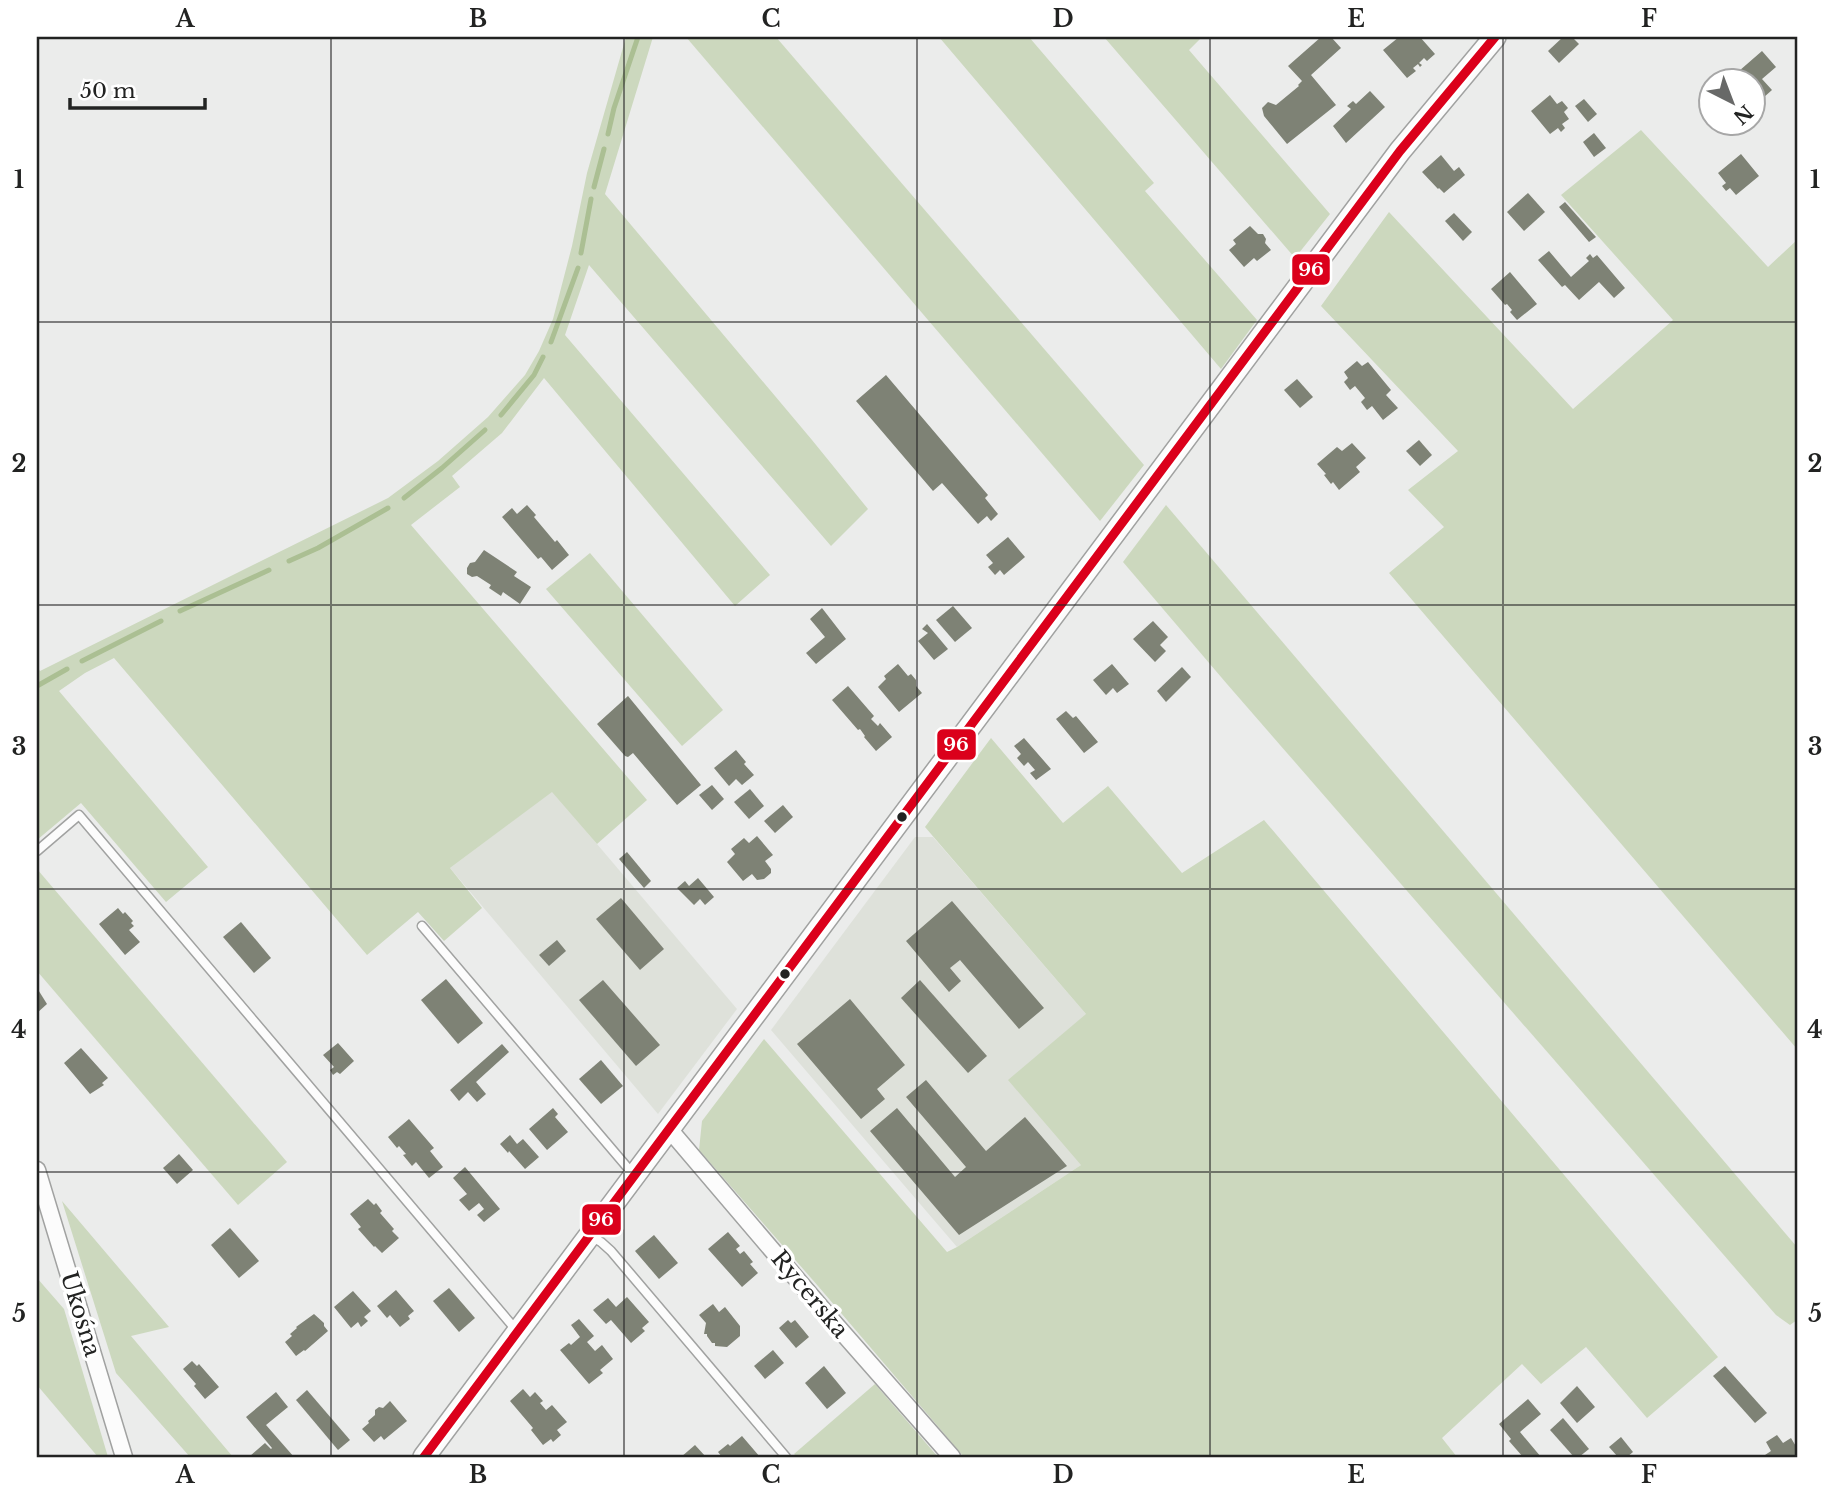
<svg xmlns="http://www.w3.org/2000/svg" width="1834" height="1494" font-family="'Libre Baskerville',serif">
<rect width="100%" height="100%" fill="#ebeceb"/>
<!-- built -->
<g fill="#dee1da">
<path d="M 552,791 L 737,1009 L 658,1114 L 450,868 Z"/>
<path d="M 915,837 L 933,837 L 1086,1014 L 1081,1165 L 957,1247 L 771,1030 Z"/>
</g>
<!-- green -->
<g fill="#ccd8be">
<path d="M 626,37 L 653,37 L 605,194 L 812,440 L 868,509 L 831,546 L 589,265 L 565,335 L 770,575 L 735,606 L 544,378 L 502,433 L 452,476 L 460,487 L 411,525 L 647,800 L 597,844 L 552,792 L 450,868 L 482,908 L 444,941 L 418,912 L 367,955 L 114,658 L 85,673 L 59,691 L 208,867 L 166,902 L 81,803 L 37,840 L 37,667 L 40,671 L 388,498 L 438,461 L 488,417 L 525,375 L 539,351 L 553,319 L 572,246 L 587,173 Z"/>
<path d="M 686,37 L 776,37 L 1144,465 L 1100,521 Z"/>
<path d="M 939,37 L 1029,37 L 1154,183 L 1145,191 L 1257,320 L 1221,369 Z"/>
<path d="M 1104,37 L 1202,37 L 1189,50 L 1330,214 L 1295,258 Z"/>
<path d="M 1641,130 L 1768,267 L 1797,240 L 1797,1049 L 1389,573 L 1444,527 L 1408,490 L 1458,451 L 1321,306 L 1389,212 L 1573,409 L 1673,320 L 1561,195 Z"/>
<path d="M 1166,505 L 1797,1247 L 1797,1320 L 1790,1325 L 1776,1315 L 1227,684 L 1123,562 Z"/>
<path d="M 590,553 L 723,710 L 682,746 L 546,589 Z"/>
<path d="M 991,738 L 1063,823 L 1108,786 L 1182,873 L 1264,820 L 1718,1357 L 1647,1418 L 1586,1347 L 1541,1384 L 1522,1364 L 1442,1438 L 1457,1457 L 964,1457 L 818,1286 L 699,1150 L 702,1121 L 764,1039 L 947,1252 L 957,1247 L 1081,1165 L 1008,1080 L 1086,1014 L 925,827 Z"/>
<path d="M 37,869 L 287,1162 L 238,1205 L 37,971 Z"/>
<path d="M 62,1201 L 169,1327 L 131,1336 L 233,1457 L 190,1457 L 116,1373 Z"/>
<path d="M 37,1278 L 64,1309 L 108,1457 L 98,1457 L 37,1385 Z"/>
<path d="M 875,1384 L 938,1457 L 797,1457 L 794,1454 Z"/>
</g>
<g fill="none" stroke-linecap="round" stroke-linejoin="round">
<!-- stream -->
<g stroke="#abbf93" stroke-width="5">
<path d="M 608,134 L 614,108 L 638,37"/>
<path d="M 594,187 L 604,149"/>
<path d="M 581,253 L 591,199"/>
<path d="M 551,342 L 578,268"/>
<path d="M 501,415 L 534,375 L 543,357"/>
<path d="M 404,498 L 442,468 L 485,430"/>
<path d="M 289,561 L 318,548 L 388,508"/>
<path d="M 180,611 L 269,570"/>
<path d="M 82,661 L 161,621"/>
<path d="M 37,686 L 67,669"/>
</g>
</g>
<!-- building -->
<g fill="#7e8275">
<path d="M 1321,37 L 1331,37 L 1341,48 L 1311,75 L 1336,105 L 1287,144 L 1264,116 L 1262,108 L 1268,102 L 1276,105 L 1299,86 L 1298,85 L 1302,81 L 1288,66 Z"/>
<path d="M 1399,37 L 1420,37 L 1435,54 L 1427,61 L 1424,58 L 1419,63 L 1422,65 L 1420,67 L 1418,64 L 1413,68 L 1416,71 L 1407,78 L 1383,50 Z"/>
<path d="M 1563,37 L 1572,37 L 1579,44 L 1559,63 L 1548,51 Z"/>
<path d="M 1762,51 L 1776,67 L 1762,79 L 1772,90 L 1763,98 L 1754,88 L 1754,80 L 1747,80 L 1739,71 Z"/>
<path d="M 1370,91 L 1385,107 L 1346,143 L 1333,126 L 1351,109 L 1347,106 L 1353,101 L 1356,104 Z"/>
<path d="M 1550,95 L 1557,104 L 1562,101 L 1568,108 L 1564,112 L 1569,119 L 1562,124 L 1565,128 L 1561,132 L 1558,128 L 1550,134 L 1531,111 Z"/>
<path d="M 1584,99 L 1597,114 L 1588,122 L 1575,106 Z"/>
<path d="M 1594,133 L 1606,148 L 1594,157 L 1583,142 Z"/>
<path d="M 1741,154 L 1759,176 L 1736,195 L 1730,188 L 1726,191 L 1722,186 L 1726,183 L 1718,173 Z"/>
<path d="M 1441,155 L 1454,171 L 1459,167 L 1465,175 L 1444,193 L 1439,188 L 1438,189 L 1422,172 Z"/>
<path d="M 1528,193 L 1545,212 L 1524,231 L 1507,212 Z"/>
<path d="M 1565,202 L 1596,237 L 1589,242 L 1559,207 Z"/>
<path d="M 1454,213 L 1472,232 L 1463,241 L 1445,221 Z"/>
<path d="M 1250,226 L 1258,234 L 1263,234 L 1266,239 L 1265,243 L 1271,250 L 1257,261 L 1254,258 L 1244,267 L 1229,250 L 1236,244 L 1233,240 Z"/>
<path d="M 1549,251 L 1571,277 L 1589,261 L 1586,258 L 1590,254 L 1593,258 L 1597,255 L 1625,288 L 1614,298 L 1599,282 L 1579,300 L 1565,285 L 1562,287 L 1538,260 Z"/>
<path d="M 1510,272 L 1537,304 L 1517,320 L 1510,312 L 1512,310 L 1507,304 L 1505,305 L 1491,289 Z"/>
<path d="M 1357,361 L 1362,366 L 1368,362 L 1391,390 L 1386,395 L 1398,408 L 1383,420 L 1372,406 L 1367,410 L 1361,402 L 1365,398 L 1355,386 L 1350,390 L 1344,382 L 1348,378 L 1344,372 Z"/>
<path d="M 886,375 L 988,495 L 985,498 L 998,514 L 991,521 L 987,516 L 978,524 L 942,483 L 933,491 L 856,401 Z"/>
<path d="M 1297,379 L 1313,397 L 1300,408 L 1284,390 Z"/>
<path d="M 1419,440 L 1432,455 L 1420,466 L 1406,451 Z"/>
<path d="M 1352,443 L 1366,458 L 1356,467 L 1360,472 L 1339,490 L 1333,482 L 1331,484 L 1324,475 L 1326,474 L 1317,464 L 1337,447 L 1342,451 Z"/>
<path d="M 527,505 L 536,515 L 534,517 L 555,542 L 557,540 L 569,555 L 552,570 L 541,557 L 538,559 L 502,517 L 512,508 L 517,514 Z"/>
<path d="M 1008,537 L 1025,557 L 1004,575 L 1000,570 L 995,575 L 988,567 L 993,563 L 986,555 Z"/>
<path d="M 484,550 L 517,572 L 514,576 L 531,587 L 520,604 L 503,592 L 501,596 L 489,588 L 491,585 L 477,576 L 472,577 L 467,574 L 467,568 L 470,563 L 475,562 Z"/>
<path d="M 953,606 L 972,628 L 955,642 L 936,620 Z"/>
<path d="M 822,608 L 846,639 L 816,664 L 806,653 L 825,637 L 810,619 Z"/>
<path d="M 1153,621 L 1168,637 L 1160,645 L 1166,651 L 1155,662 L 1133,639 Z"/>
<path d="M 927,624 L 948,649 L 934,660 L 918,641 L 928,633 L 922,629 Z"/>
<path d="M 898,664 L 908,676 L 911,674 L 916,680 L 916,686 L 922,693 L 899,712 L 878,687 L 886,679 L 884,676 Z"/>
<path d="M 1112,664 L 1129,684 L 1117,693 L 1113,688 L 1106,695 L 1093,680 Z"/>
<path d="M 1182,667 L 1191,677 L 1166,702 L 1157,691 Z"/>
<path d="M 848,686 L 874,716 L 871,719 L 878,726 L 880,723 L 892,737 L 876,751 L 864,737 L 865,736 L 860,729 L 858,730 L 832,700 Z"/>
<path d="M 628,696 L 701,785 L 677,805 L 633,753 L 628,757 L 625,756 L 597,724 Z"/>
<path d="M 1066,711 L 1073,718 L 1076,716 L 1098,742 L 1084,753 L 1056,719 Z"/>
<path d="M 1024,738 L 1051,769 L 1036,780 L 1030,773 L 1035,770 L 1028,762 L 1024,766 L 1017,758 L 1021,754 L 1014,746 Z"/>
<path d="M 736,750 L 746,762 L 744,764 L 754,775 L 742,785 L 736,779 L 729,786 L 714,768 Z"/>
<path d="M 712,785 L 724,799 L 712,810 L 699,795 Z"/>
<path d="M 750,789 L 764,806 L 749,819 L 734,802 Z"/>
<path d="M 783,805 L 793,817 L 775,833 L 764,821 Z"/>
<path d="M 757,836 L 773,855 L 765,861 L 771,869 L 771,873 L 764,879 L 757,880 L 752,874 L 743,881 L 727,862 L 735,854 L 731,849 L 744,838 L 749,843 Z"/>
<path d="M 627,852 L 651,881 L 644,888 L 619,859 Z"/>
<path d="M 698,878 L 714,897 L 705,905 L 700,899 L 694,905 L 677,888 L 685,881 L 689,886 Z"/>
<path d="M 621,898 L 664,949 L 640,970 L 596,919 Z"/>
<path d="M 952,901 L 1044,1008 L 1019,1029 L 960,960 L 950,968 L 961,981 L 949,992 L 906,941 Z"/>
<path d="M 118,908 L 123,914 L 125,912 L 133,921 L 131,923 L 134,926 L 129,930 L 140,942 L 125,955 L 99,924 Z"/>
<path d="M 241,922 L 271,958 L 254,973 L 223,937 Z"/>
<path d="M 557,940 L 566,951 L 549,966 L 539,955 Z"/>
<path d="M 446,979 L 483,1023 L 458,1044 L 421,1000 Z"/>
<path d="M 603,980 L 660,1045 L 636,1066 L 579,1000 Z"/>
<path d="M 920,980 L 987,1056 L 968,1073 L 901,998 Z"/>
<path d="M 37,988 L 47,1004 L 37,1013 Z"/>
<path d="M 850,999 L 905,1065 L 877,1089 L 885,1099 L 861,1119 L 797,1044 Z"/>
<path d="M 338,1043 L 354,1061 L 340,1074 L 337,1072 L 333,1075 L 330,1070 L 334,1067 L 323,1055 Z"/>
<path d="M 502,1044 L 509,1052 L 476,1082 L 486,1094 L 477,1102 L 468,1092 L 459,1101 L 450,1090 Z"/>
<path d="M 81,1048 L 108,1078 L 102,1083 L 104,1085 L 90,1094 L 64,1063 Z"/>
<path d="M 601,1060 L 623,1086 L 601,1104 L 579,1079 Z"/>
<path d="M 926,1080 L 986,1151 L 1025,1117 L 1067,1166 L 959,1235 L 870,1131 L 897,1108 L 955,1177 L 966,1167 L 906,1097 Z"/>
<path d="M 553,1108 L 558,1114 L 555,1117 L 568,1132 L 547,1150 L 529,1129 Z"/>
<path d="M 409,1119 L 434,1148 L 430,1151 L 443,1167 L 429,1178 L 416,1162 L 412,1166 L 403,1155 L 406,1154 L 399,1146 L 397,1148 L 388,1137 Z"/>
<path d="M 510,1135 L 517,1144 L 523,1139 L 539,1157 L 525,1169 L 509,1151 L 508,1153 L 500,1144 Z"/>
<path d="M 179,1154 L 193,1170 L 177,1184 L 163,1168 Z"/>
<path d="M 465,1167 L 500,1209 L 484,1222 L 477,1215 L 484,1209 L 479,1203 L 469,1211 L 459,1200 L 467,1194 L 453,1178 Z"/>
<path d="M 368,1199 L 374,1205 L 376,1203 L 382,1211 L 380,1213 L 394,1229 L 392,1231 L 399,1238 L 382,1253 L 375,1246 L 374,1247 L 358,1229 L 361,1227 L 350,1214 Z"/>
<path d="M 230,1228 L 259,1261 L 239,1278 L 211,1245 Z"/>
<path d="M 728,1232 L 740,1246 L 736,1249 L 740,1254 L 744,1251 L 753,1262 L 750,1264 L 758,1273 L 742,1287 L 708,1249 Z"/>
<path d="M 654,1235 L 678,1263 L 659,1279 L 635,1251 Z"/>
<path d="M 449,1288 L 475,1318 L 459,1332 L 433,1301 Z"/>
<path d="M 396,1290 L 414,1311 L 408,1316 L 410,1319 L 400,1327 L 390,1315 L 387,1318 L 377,1306 Z"/>
<path d="M 353,1291 L 371,1311 L 364,1317 L 368,1321 L 361,1327 L 358,1322 L 351,1328 L 334,1307 Z"/>
<path d="M 627,1297 L 649,1322 L 642,1328 L 645,1331 L 631,1343 L 611,1320 L 606,1324 L 593,1310 L 608,1298 L 616,1307 Z"/>
<path d="M 713,1304 L 719,1312 L 725,1307 L 740,1326 L 740,1336 L 727,1347 L 715,1346 L 715,1343 L 712,1343 L 707,1336 L 707,1334 L 704,1334 L 706,1323 L 699,1315 Z"/>
<path d="M 314,1314 L 324,1323 L 324,1326 L 328,1331 L 305,1351 L 304,1350 L 296,1356 L 285,1342 L 292,1336 L 290,1334 L 297,1328 L 296,1327 Z"/>
<path d="M 579,1319 L 594,1336 L 587,1342 L 595,1351 L 602,1345 L 613,1359 L 600,1370 L 603,1373 L 589,1384 L 560,1350 L 569,1343 L 571,1345 L 580,1337 L 571,1325 Z"/>
<path d="M 788,1320 L 791,1323 L 795,1320 L 809,1337 L 796,1348 L 779,1328 Z"/>
<path d="M 773,1350 L 784,1363 L 765,1379 L 754,1366 Z"/>
<path d="M 192,1361 L 197,1366 L 199,1364 L 219,1387 L 205,1399 L 194,1386 L 196,1384 L 183,1369 Z"/>
<path d="M 824,1366 L 846,1393 L 827,1409 L 805,1383 Z"/>
<path d="M 1725,1366 L 1767,1413 L 1755,1423 L 1713,1376 Z"/>
<path d="M 1577,1386 L 1595,1407 L 1577,1423 L 1560,1403 Z"/>
<path d="M 523,1389 L 530,1397 L 535,1392 L 543,1401 L 540,1403 L 546,1410 L 552,1405 L 567,1422 L 557,1430 L 561,1435 L 553,1442 L 551,1439 L 543,1445 L 531,1430 L 533,1428 L 510,1401 Z"/>
<path d="M 307,1390 L 350,1440 L 338,1450 L 296,1400 Z"/>
<path d="M 276,1392 L 288,1407 L 266,1425 L 294,1457 L 251,1457 L 250,1456 L 265,1443 L 271,1449 L 272,1448 L 246,1417 Z"/>
<path d="M 1528,1399 L 1541,1414 L 1520,1432 L 1541,1457 L 1523,1457 L 1509,1441 L 1511,1439 L 1499,1424 Z"/>
<path d="M 390,1401 L 407,1421 L 384,1440 L 381,1436 L 374,1442 L 362,1429 L 369,1423 L 368,1421 L 375,1415 L 375,1410 L 379,1407 L 383,1408 Z"/>
<path d="M 1563,1418 L 1589,1449 L 1579,1457 L 1574,1457 L 1550,1430 Z"/>
<path d="M 1777,1435 L 1783,1443 L 1791,1438 L 1797,1448 L 1797,1457 L 1762,1457 L 1771,1451 L 1766,1442 Z"/>
<path d="M 742,1436 L 760,1457 L 722,1457 L 718,1452 L 728,1444 L 730,1446 Z"/>
<path d="M 1621,1437 L 1633,1452 L 1627,1457 L 1618,1457 L 1609,1447 Z"/>
<path d="M 695,1445 L 706,1457 L 681,1457 Z"/>
</g>
<g fill="none" stroke-linecap="round" stroke-linejoin="round">
<!-- service casing -->
<g stroke="#a1a2a1" stroke-width="11">
<g id="service">
<path d="M 37,851 L 79,815 L 517,1331"/>
<path d="M 422,926 L 633,1174"/>
<path d="M 590,1236 L 601,1242 L 611,1251 L 786,1457"/>
</g>
</g>
<!-- minor casing -->
<g stroke="#a1a2a1" stroke-width="19">
<g id="minor">
<path d="M 669,1129 L 835,1324 L 952,1457"/>
<path d="M 37,1170 L 124,1457"/>
</g>
</g>
<!-- tertiary casing -->
<g stroke="#a1a2a1" stroke-width="24">
<path id="tertiary" d="M 424,1457 L 1400,151 L 1495,37"/>
</g>
<!-- service -->
<use href="#service" stroke="#fcfcfc" stroke-width="8"/>
<!-- minor -->
<use href="#minor" stroke="#fcfcfc" stroke-width="16"/>
<!-- tertiary -->
<use href="#tertiary" stroke="#fcfcfc" stroke-width="21"/>
<!-- bus-1 casing -->
<g stroke="#fff" stroke-width="14">
<path id="bus-1" d="M 424,1457 L 1400,151 L 1495,37"/>
</g>
<!-- bus-1 -->
<use href="#bus-1" stroke="#db001b" stroke-width="9"/>
</g>
<!-- grid -->
<path fill="none" stroke="#222322" stroke-width="2" stroke-opacity="0.55" d="M 331,37 L 331,1457M 624,37 L 624,1457M 917,37 L 917,1457M 1210,37 L 1210,1457M 1503,37 L 1503,1457M 37,322 L 1797,322M 37,605 L 1797,605M 37,889 L 1797,889M 37,1172 L 1797,1172"/>
<!-- markers -->
<g fill="#222322" stroke="#fff" stroke-width="2.5">
<circle cx="902" cy="817" r="6"/>
<circle cx="785" cy="974" r="6"/>
</g>
<g text-anchor="middle" dominant-baseline="central" stroke-width="7" stroke-linejoin="round" paint-order="stroke">
<!-- street labels -->
<g font-size="23" fill="#222322" stroke="#fff">
<text transform="translate(810 1294) rotate(50)">Rycerska</text>
<text transform="translate(81 1314) rotate(73)">Ukośna</text>
</g>
</g>
<g stroke="#fff" stroke-width="2.5">
<rect x="1291" y="253" width="40" height="33" rx="7" fill="#db001b"/>
<rect x="936" y="728" width="41" height="33" rx="7" fill="#db001b"/>
<rect x="581" y="1203" width="41" height="33" rx="7" fill="#db001b"/>
</g>
<g font-size="19" text-anchor="middle" font-weight="bold" fill="#fff">
<text x="1311" y="276">96</text>
<text x="956" y="751">96</text>
<text x="601" y="1226">96</text>
</g>
<!-- border -->
<rect width="1834" height="1494" fill="none" stroke="#ffffff" stroke-width="77"/>
<!-- north arrow -->
<g transform="translate(1732 102) rotate(138)"><circle r="33" fill="#ffffff" stroke="#a7a7a7" stroke-width="2"/>
<path d="M0-5L12 26L0 18L-12 26Z" fill="#686968"/>
<text y="-10" font-size="19" font-weight="bold" text-anchor="middle" fill="#222322">N</text>
</g>
<!-- scale -->
<path d="M70 98v10h135v-10" fill="none" stroke="#222322" stroke-width="3.5"/>
<text x="80" y="98" font-size="21" fill="#222322" stroke="#ffffff" stroke-width="5" paint-order="stroke">50 m</text>
<rect x="38" y="38" width="1758" height="1418" fill="none" stroke="#222322" stroke-width="2.5"/>
<g font-size="23" text-anchor="middle" font-weight="bold" fill="#222322">
<text x="185" y="27">A</text>
<text x="478" y="27">B</text>
<text x="771" y="27">C</text>
<text x="1063" y="27">D</text>
<text x="1356" y="27">E</text>
<text x="1649" y="27">F</text>
<text x="19" y="188">1</text>
<text x="1815" y="188">1</text>
<text x="19" y="472">2</text>
<text x="1815" y="472">2</text>
<text x="19" y="755">3</text>
<text x="1815" y="755">3</text>
<text x="19" y="1038">4</text>
<text x="1815" y="1038">4</text>
<text x="19" y="1322">5</text>
<text x="1815" y="1322">5</text>
<text x="185" y="1483">A</text>
<text x="478" y="1483">B</text>
<text x="771" y="1483">C</text>
<text x="1063" y="1483">D</text>
<text x="1356" y="1483">E</text>
<text x="1649" y="1483">F</text>
</g>
</svg>
